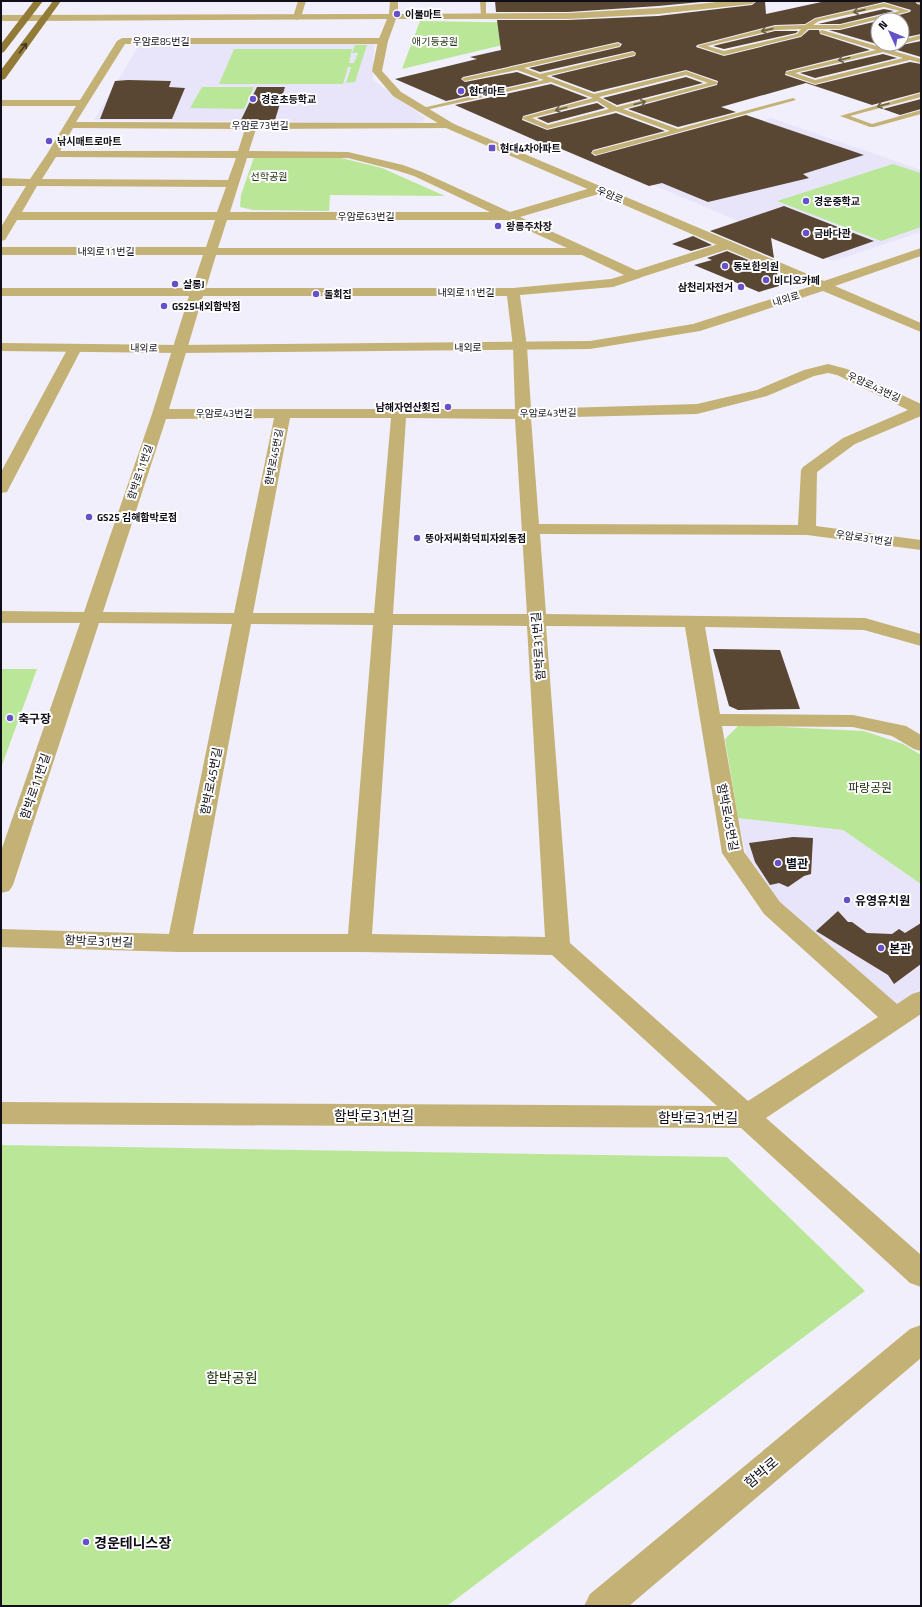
<svg xmlns="http://www.w3.org/2000/svg" width="922" height="1607" font-family="'Titillium Web','Noto Sans KR',sans-serif">
<rect width="100%" height="100%" fill="#f1effb"/>
<!-- built -->
<g fill="#e8e5fb">
<path d="M 141,42 L 374,43 L 373,80 L 425,118 L 423,121 L 416,123 L 94,120 Z"/>
<path d="M 771,118 L 921,170 L 921,232 L 834,261 L 610,167 Z"/>
<path d="M 738,818 L 843,830 L 921,884 L 921,989 L 895,1006 L 785,917 L 748,862 Z"/>
</g>
<!-- green -->
<g fill="#bae797">
<path d="M 420,21 L 590,24 L 402,69 Z"/>
<path d="M 355,45 L 367,45 L 355,82 L 346,83 L 351,67 L 348,67 L 343,84 L 219,84 L 234,49 L 352,49 L 349,63 L 354,63 L 358,53 L 352,53 Z"/>
<path d="M 202,87 L 254,87 L 244,109 L 190,108 Z"/>
<path d="M 254,157 L 337,157 L 382,168 L 445,196 L 330,195 L 329,211 L 253,210 L 240,207 L 241,195 Z"/>
<path d="M 893,164 L 921,173 L 921,227 L 881,241 L 777,201 Z"/>
<path d="M 1,669 L 37,669 L 1,768 Z"/>
<path d="M 739,725 L 864,731 L 903,744 L 921,755 L 921,884 L 843,830 L 738,818 L 725,739 Z"/>
<path d="M 1,1145 L 727,1157 L 865,1291 L 447,1606 L 1,1606 Z"/>
</g>
<!-- building -->
<g fill="#594733">
<path d="M 495,1 L 712,1 L 658,6 L 568,12 L 496,12 Z"/>
<path d="M 757,1 L 765,1 L 766,14 L 826,1 L 915,1 L 917,4 L 921,5 L 921,34 L 902,38 L 902,20 L 881,20 L 910,12 L 911,10 L 884,2 L 815,18 L 805,24 L 775,25 L 697,45 L 696,47 L 724,56 L 801,37 L 809,30 L 819,30 L 820,34 L 870,50 L 786,71 L 785,75 L 815,85 L 910,62 L 921,64 L 921,92 L 872,105 L 806,83 L 721,107 L 736,112 L 678,127 L 628,109 L 717,85 L 718,81 L 686,70 L 594,92 L 551,76 L 635,56 L 636,53 L 633,51 L 540,72 L 529,68 L 620,47 L 622,44 L 618,42 L 463,77 L 461,79 L 465,82 L 517,72 L 539,80 L 446,101 L 395,79 L 477,59 L 470,57 L 501,50 L 497,20 L 568,20 L 658,16 L 752,5 Z"/>
<path d="M 884,9 L 894,11 L 840,24 L 818,24 Z"/>
<path d="M 878,21 L 878,44 L 900,44 L 902,45 L 921,41 L 921,57 L 829,30 L 840,30 Z"/>
<path d="M 775,31 L 798,31 L 796,33 L 724,49 L 713,46 Z"/>
<path d="M 883,54 L 897,58 L 815,78 L 800,73 Z"/>
<path d="M 686,77 L 703,83 L 617,105 L 603,98 Z"/>
<path d="M 128,80 L 171,81 L 169,87 L 185,88 L 172,119 L 100,119 L 115,81 Z"/>
<path d="M 551,84 L 588,98 L 523,116 L 522,120 L 547,130 L 616,113 L 665,131 L 593,150 L 591,153 L 595,156 L 746,115 L 864,155 L 803,174 L 809,178 L 708,202 L 662,183 L 649,186 L 559,148 L 555,149 L 455,105 Z"/>
<path d="M 257,87 L 285,87 L 275,120 L 241,120 Z"/>
<path d="M 921,99 L 921,109 L 900,115 L 883,109 Z"/>
<path d="M 597,103 L 605,108 L 548,123 L 537,118 Z"/>
<path d="M 784,206 L 874,241 L 823,259 L 771,238 L 774,258 L 710,231 Z"/>
<path d="M 693,236 L 712,245 L 691,251 L 672,244 Z"/>
<path d="M 727,251 L 777,272 L 779,286 L 759,292 L 694,265 L 712,260 L 707,258 Z"/>
<path d="M 713,649 L 780,650 L 800,709 L 738,710 L 729,706 Z"/>
<path d="M 793,837 L 813,838 L 811,874 L 804,876 L 788,887 L 779,883 L 770,885 L 755,862 L 749,843 Z"/>
<path d="M 838,911 L 848,922 L 852,922 L 867,933 L 892,934 L 899,929 L 905,933 L 921,923 L 921,964 L 894,984 L 888,975 L 816,931 Z"/>
</g>
<g fill="none" stroke-linecap="round" stroke-linejoin="round">
<!-- service -->
<g fill="#c4b175" fill-rule="evenodd">
<path d="M 480,1 L 486,1 L 486,17 L 481,16 Z"/>
<path d="M 884,3 L 910,11 L 840,29 L 808,29 L 801,36 L 724,55 L 697,46 L 775,26 L 805,25 L 815,19 ZM 884,7 L 900,11 L 840,25 L 813,25 L 819,21 ZM 801,29 L 797,34 L 724,51 L 707,46 L 775,30 Z"/>
<path d="M 822,30 L 921,59 L 921,63 L 910,60 L 815,84 L 786,74 L 786,72 L 876,50 L 820,33 L 820,31 ZM 883,52 L 903,58 L 815,80 L 795,73 Z"/>
<path d="M 921,35 L 921,39 L 902,44 L 902,40 Z"/>
<path d="M 618,43 L 620,44 L 620,46 L 524,68 L 540,74 L 633,52 L 635,53 L 635,55 L 546,76 L 594,94 L 686,71 L 717,82 L 717,84 L 623,109 L 678,129 L 793,98 L 796,100 L 596,155 L 592,153 L 593,151 L 670,131 L 616,111 L 547,129 L 523,119 L 523,117 L 593,98 L 551,82 L 421,111 L 418,109 L 544,80 L 517,70 L 465,81 L 462,79 L 463,78 ZM 686,75 L 708,83 L 617,107 L 599,97 ZM 597,101 L 609,109 L 548,125 L 532,118 Z"/>
<path d="M 921,93 L 921,97 L 850,116 L 872,124 L 921,110 L 921,114 L 874,127 L 870,127 L 840,116 Z"/>
</g>
<!-- pedestrian -->
<path fill="#c4b175" fill-rule="evenodd" d="M 728,241 L 732,242 L 734,245 L 732,248 L 639,278 L 631,278 L 629,275 L 631,272 Z"/>
<!-- minor -->
<g fill="#c4b175" fill-rule="evenodd">
<path d="M 298,1 L 306,1 L 301,17 L 297,20 L 293,17 Z"/>
<path d="M 916,1 L 921,1 L 921,4 L 917,3 Z"/>
<path d="M 1,15 L 24,15 L 28,18 L 24,21 L 1,21 Z"/>
<path d="M 122,38 L 383,38 L 388,41 L 383,44 L 125,44 L 76,122 L 450,123 L 454,124 L 455,126 L 454,128 L 256,129 L 249,151 L 348,152 L 403,165 L 422,172 L 510,212 L 594,187 L 602,187 L 604,190 L 602,193 L 520,217 L 640,272 L 642,275 L 640,278 L 613,287 L 520,295 L 527,347 L 531,409 L 697,404 L 757,390 L 804,370 L 828,364 L 847,369 L 921,404 L 921,416 L 855,444 L 817,472 L 816,526 L 921,540 L 921,550 L 807,535 L 540,534 L 546,614 L 865,618 L 921,634 L 921,646 L 864,630 L 705,627 L 720,714 L 853,715 L 906,726 L 921,735 L 921,751 L 914,749 L 892,736 L 853,727 L 722,726 L 744,852 L 780,902 L 897,1004 L 912,994 L 921,991 L 921,1014 L 766,1118 L 921,1255 L 921,1287 L 910,1283 L 741,1128 L 1,1124 L 1,1102 L 717,1106 L 552,955 L 359,952 L 179,952 L 1,947 L 1,929 L 169,934 L 232,624 L 99,623 L 13,885 L 9,891 L 1,893 L 1,851 L 80,623 L 1,623 L 1,611 L 84,612 L 152,414 L 189,296 L 1,296 L 1,288 L 192,288 L 203,255 L 1,255 L 1,247 L 206,247 L 215,220 L 17,220 L 5,240 L 1,241 L 1,227 L 26,186 L 1,186 L 1,178 L 30,179 L 47,154 L 76,106 L 1,106 L 1,100 L 80,100 L 117,41 ZM 73,128 L 245,129 L 238,151 L 60,151 ZM 56,157 L 236,158 L 228,180 L 42,179 ZM 247,158 L 348,158 L 395,170 L 414,176 L 490,212 L 230,212 ZM 37,186 L 226,187 L 217,212 L 22,212 ZM 227,220 L 506,220 L 567,248 L 218,248 ZM 216,255 L 582,255 L 624,275 L 611,279 L 513,288 L 206,288 ZM 203,296 L 507,296 L 513,347 L 515,409 L 169,409 ZM 828,373 L 837,375 L 908,410 L 843,438 L 803,467 L 801,470 L 798,525 L 539,524 L 531,418 L 697,414 L 767,396 L 814,376 ZM 274,418 L 234,613 L 103,612 L 166,419 ZM 290,418 L 391,418 L 374,613 L 253,613 ZM 406,418 L 515,419 L 527,614 L 393,614 ZM 251,624 L 373,625 L 348,934 L 193,934 ZM 393,625 L 527,626 L 545,937 L 372,934 ZM 546,626 L 685,627 L 722,853 L 764,914 L 878,1017 L 748,1101 L 570,943 Z"/>
<path d="M 75,344 L 80,345 L 82,348 L 9,488 L 7,492 L 1,493 L 1,472 L 68,348 L 70,345 Z"/>
</g>
<!-- tertiary -->
<g fill="#c4b175" fill-rule="evenodd">
<path d="M 390,1 L 398,2 L 398,14 L 568,13 L 658,8 L 727,1 L 756,1 L 752,4 L 658,14 L 568,19 L 396,19 L 388,41 L 382,71 L 401,92 L 454,124 L 824,281 L 921,248 L 921,256 L 835,286 L 921,323 L 921,332 L 823,291 L 700,331 L 590,349 L 179,353 L 1,351 L 1,343 L 179,345 L 590,341 L 693,324 L 812,286 L 446,128 L 393,96 L 372,71 L 378,41 L 387,19 L 24,21 L 20,18 L 24,15 L 389,14 Z"/>
<path d="M 921,1325 L 921,1358 L 629,1606 L 584,1606 L 590,1594 L 910,1329 Z"/>
</g>
<!-- primary -->
<g fill="#917b36" fill-rule="evenodd">
<path d="M 34,1 L 43,1 L 4,52 L 1,53 L 1,44 Z"/>
<path d="M 53,1 L 61,1 L 5,79 L 1,80 L 1,70 Z"/>
</g>
</g>
<!-- one-way arrows -->
<defs><path id="oneway-shaft" d="M-6 0H5M1.5-3L5.5 0L1.5 3" fill="none" stroke-width="1.6" stroke-linecap="round" stroke-linejoin="round"/></defs>
<g stroke="#6a6046">
<use href="#oneway-shaft" transform="translate(859 11) rotate(167)"/>
<use href="#oneway-shaft" transform="translate(767 30) rotate(167)"/>
<use href="#oneway-shaft" transform="translate(844 59) rotate(166)"/>
<use href="#oneway-shaft" transform="translate(640 103) rotate(-15)"/>
<use href="#oneway-shaft" transform="translate(883 105) rotate(165)"/>
<use href="#oneway-shaft" transform="translate(561 109) rotate(165)"/>
</g>
<use stroke="#443a24" href="#oneway-shaft" transform="translate(23 48) rotate(-54)"/>
<!-- markers -->
<g fill="#6651ca" stroke="#fefefe" stroke-width="1.5">
<circle cx="397" cy="14" r="4"/>
<circle cx="461" cy="91" r="4"/>
<circle cx="253" cy="99" r="4"/>
<circle cx="49" cy="141" r="4"/>
<rect x="488" y="144" width="8" height="8" rx="2"/>
<circle cx="806" cy="201" r="4"/>
<circle cx="498" cy="226" r="4"/>
<circle cx="806" cy="233" r="4"/>
<circle cx="725" cy="266" r="4"/>
<circle cx="766" cy="280" r="4"/>
<circle cx="175" cy="284" r="4"/>
<circle cx="741" cy="287" r="4"/>
<circle cx="316" cy="294" r="4"/>
<circle cx="164" cy="306" r="4"/>
<circle cx="448" cy="407" r="4"/>
<circle cx="89" cy="517" r="4"/>
<circle cx="417" cy="538" r="4"/>
<circle cx="10" cy="718" r="4"/>
<circle cx="778" cy="863" r="4"/>
<circle cx="847" cy="900" r="4"/>
<circle cx="881" cy="948" r="4"/>
<circle cx="86" cy="1542" r="4"/>
</g>
<g text-anchor="middle" dominant-baseline="central" stroke-width="4" stroke-linejoin="round" paint-order="stroke">
<!-- far-poi labels -->
<g font-size="10" font-weight="bold" fill="#100e18" stroke="#fefefe" text-anchor="start">
<text x="405" y="14">이불마트</text>
<text x="469" y="91">현대마트</text>
<text x="261" y="99">경운초등학교</text>
<text x="57" y="141">낚시매트로마트</text>
<text x="500" y="148">현대4차아파트</text>
<text x="814" y="201">경운중학교</text>
<text x="506" y="226">왕릉주차장</text>
<text x="814" y="233">금바다관</text>
<text x="733" y="266">동보한의원</text>
<text x="774" y="280">비디오카페</text>
<text x="183" y="284">살롱J</text>
<text x="733" y="287" text-anchor="end">삼천리자전거</text>
<text x="324" y="294">돌회집</text>
<text x="172" y="306">GS25내외함박점</text>
<text x="440" y="407" text-anchor="end">남해자연산횟집</text>
<text x="97" y="517">GS25 김해함박로점</text>
<text x="425" y="538">뚱아저씨화덕피자외동점</text>
</g>
<!-- far-street labels -->
<g font-size="10" fill="#100e18" stroke="#fefefe">
<text x="161" y="41">우암로85번길</text>
<text x="260" y="125">우암로73번길</text>
<text transform="translate(610 195) rotate(23)">우암로</text>
<text x="366" y="216">우암로63번길</text>
<text x="106" y="251">내외로11번길</text>
<text x="466" y="292">내외로11번길</text>
<text transform="translate(786 299) rotate(-17)">내외로</text>
<text x="468" y="347">내외로</text>
<text transform="translate(144 348) rotate(1)">내외로</text>
<text transform="translate(874 387) rotate(25)">우암로43번길</text>
<text x="224" y="413">우암로43번길</text>
<text transform="translate(548 413) rotate(-1)">우암로43번길</text>
<text transform="translate(274 457) rotate(-79)">함박로45번길</text>
<text transform="translate(140 472) rotate(-71)">함박로11번길</text>
<text transform="translate(864 538) rotate(8)">우암로31번길</text>
</g>
<!-- far-park labels -->
<g font-size="10" fill="#223412" stroke="#fefefe">
<text x="435" y="41">애기등공원</text>
<text x="269" y="176">선학공원</text>
</g>
<!-- street labels -->
<g font-size="12" fill="#100e18" stroke="#fefefe">
<text transform="translate(538 646) rotate(-94)">함박로31번길</text>
<text transform="translate(211 781) rotate(-79)">함박로45번길</text>
<text transform="translate(35 786) rotate(-71)">함박로11번길</text>
<text transform="translate(728 817) rotate(79)">함박로45번길</text>
<text transform="translate(99 941) rotate(2)">함박로31번길</text>
</g>
<!-- poi labels -->
<g font-size="12" font-weight="bold" fill="#100e18" stroke="#fefefe" text-anchor="start">
<text x="18" y="718">축구장</text>
<text x="786" y="863">별관</text>
<text x="855" y="900">유영유치원</text>
<text x="889" y="948">본관</text>
</g>
<!-- park labels -->
<g font-size="12" fill="#223412" stroke="#fefefe">
<text x="870" y="787">파랑공원</text>
</g>
<!-- near-street labels -->
<g font-size="14" fill="#100e18" stroke="#fefefe">
<text x="374" y="1115">함박로31번길</text>
<text x="698" y="1117">함박로31번길</text>
<text transform="translate(761 1472) rotate(-40)">함박로</text>
</g>
<!-- near-park labels -->
<g font-size="14" fill="#223412" stroke="#fefefe">
<text x="232" y="1377">함박공원</text>
</g>
<!-- near-poi labels -->
<g font-size="14" font-weight="bold" fill="#100e18" stroke="#fefefe" text-anchor="start">
<text x="94" y="1542">경운테니스장</text>
</g>
</g>
<!-- border -->
<rect width="922" height="1607" fill="none" stroke="#100e18" stroke-width="4"/>
<!-- north arrow -->
<g transform="translate(890 32) rotate(314)"><circle r="19" fill="#fefefe" stroke="#9f9ea2"/>
<path d="M0-3L7 15L0 10L-7 15Z" fill="#6651ca"/>
<text y="-6" font-size="11" font-weight="bold" text-anchor="middle" fill="#100e18">N</text>
</g>
</svg>
